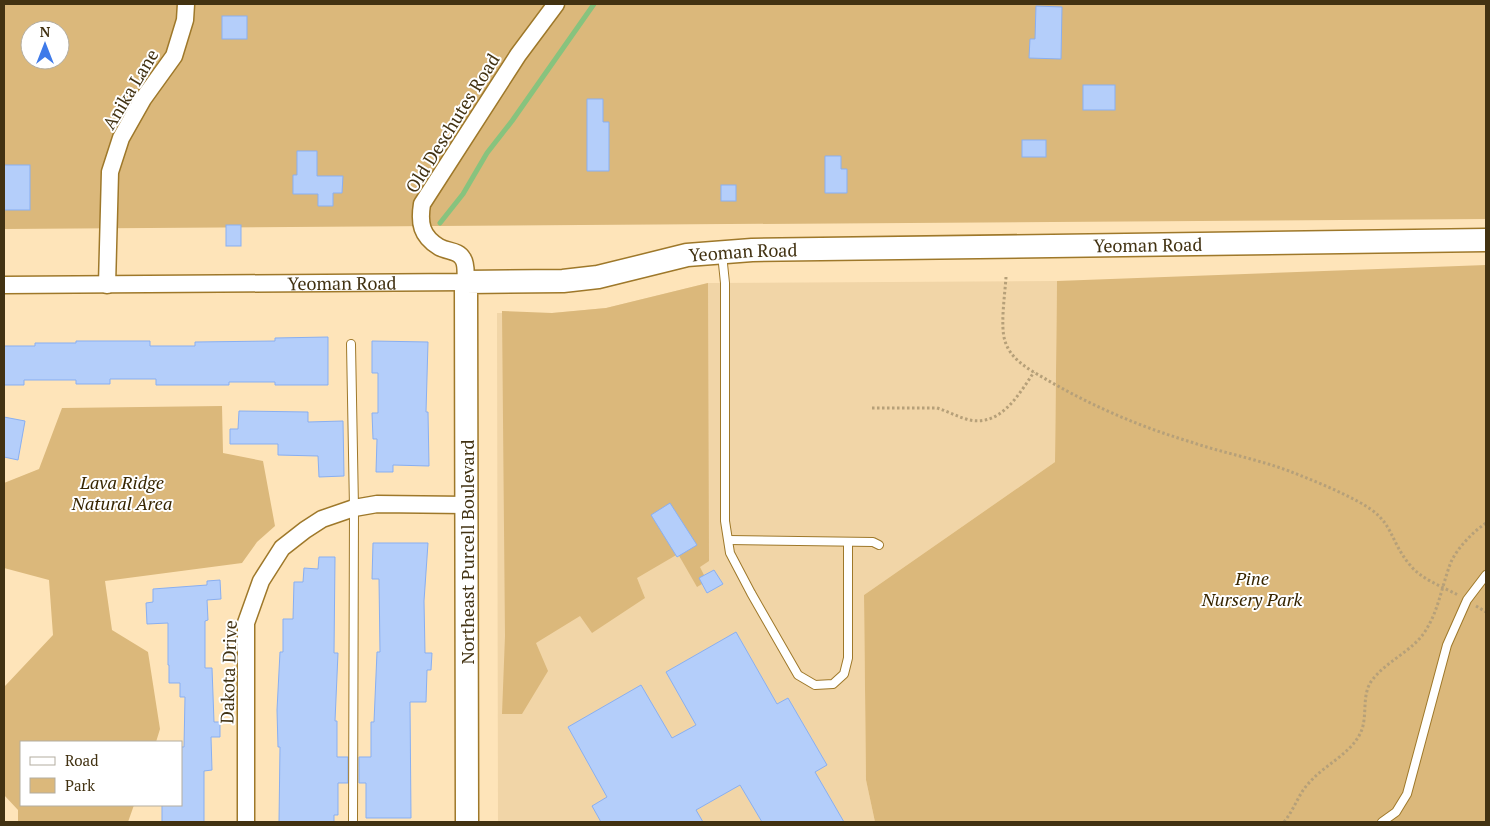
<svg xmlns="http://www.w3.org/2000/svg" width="1490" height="826" font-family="'PT Serif',serif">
<rect width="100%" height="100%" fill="#fee4b9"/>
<!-- built -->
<path fill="#f1d5a7" d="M 1057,281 L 1055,462 L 864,595 L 866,780 L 875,822 L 498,822 L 497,313 L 552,313 L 606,308 L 708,283 Z"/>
<!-- green -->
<g fill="#dbb87b" fill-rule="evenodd">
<path d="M 4,4 L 1486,4 L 1486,219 L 4,229 ZM 30,30 L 60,30 L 60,60 L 30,60 Z"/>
<path d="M 1486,265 L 1486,822 L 875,822 L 866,780 L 864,595 L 1055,462 L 1057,281 Z"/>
<path d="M 708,283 L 709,561 L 700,567 L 707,581 L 697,587 L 678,554 L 637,578 L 645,598 L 592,633 L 580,616 L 536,643 L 548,671 L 522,714 L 502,714 L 505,636 L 502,311 L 552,313 L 606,308 Z"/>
<path d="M 222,406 L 223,453 L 263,461 L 275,526 L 257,542 L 242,563 L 105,581 L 112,630 L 148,652 L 160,729 L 156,742 L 21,742 L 21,805 L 134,805 L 128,822 L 18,822 L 18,810 L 4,795 L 4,690 L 5,686 L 53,635 L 49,580 L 4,568 L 4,483 L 39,469 L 62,408 Z"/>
</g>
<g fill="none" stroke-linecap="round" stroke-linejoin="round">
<!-- stream -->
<path stroke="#87c37e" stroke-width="5" d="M 440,223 L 463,194 L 487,153 L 512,121 L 594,4"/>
</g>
<!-- building -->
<g fill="#b4cefa" stroke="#89aff1">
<path d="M 1036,6 L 1062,7 L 1061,59 L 1029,58 L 1030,39 L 1035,39 Z"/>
<rect x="222" y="16" width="25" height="23"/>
<rect x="1083" y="85" width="32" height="25"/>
<path d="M 587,99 L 603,99 L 603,122 L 609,122 L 609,171 L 587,171 Z"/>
<rect x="1022" y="140" width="24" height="17"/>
<path d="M 297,151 L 317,151 L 317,176 L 343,176 L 342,193 L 333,193 L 333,206 L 318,206 L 318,194 L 293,194 L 293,175 L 297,175 Z"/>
<path d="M 825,156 L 841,156 L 841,169 L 847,169 L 847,193 L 825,193 Z"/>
<rect x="4" y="165" width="26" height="45"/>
<rect x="721" y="185" width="15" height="16"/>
<rect x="226" y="225" width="15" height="21"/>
<path d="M 328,337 L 328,385 L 275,385 L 275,382 L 229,382 L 229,385 L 156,385 L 156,379 L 110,379 L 110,384 L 76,384 L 76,380 L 24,380 L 24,385 L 4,385 L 4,346 L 35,346 L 35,343 L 76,343 L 76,341 L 150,341 L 150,346 L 195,346 L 195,342 L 275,341 L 275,338 Z"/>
<path d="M 372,341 L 428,342 L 426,412 L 428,412 L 429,466 L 393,465 L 393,472 L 376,472 L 377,439 L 373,439 L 372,413 L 378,413 L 378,373 L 372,373 Z"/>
<path d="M 239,411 L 308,412 L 308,422 L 343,421 L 344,476 L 319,477 L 318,456 L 278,455 L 278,444 L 230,444 L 230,429 L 238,429 Z"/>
<path d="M 4,417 L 25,421 L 18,460 L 4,457 Z"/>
<path d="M 670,503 L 697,545 L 677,557 L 651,515 Z"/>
<path d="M 373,543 L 428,543 L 424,601 L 425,653 L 432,653 L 431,670 L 427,670 L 426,702 L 410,702 L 411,818 L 366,818 L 366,783 L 359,783 L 359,757 L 371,757 L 371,722 L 374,722 L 377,652 L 380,652 L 379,579 L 372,579 Z"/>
<path d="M 319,557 L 335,557 L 334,653 L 338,653 L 335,721 L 337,721 L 337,757 L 348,757 L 348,783 L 338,783 L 338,815 L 334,815 L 334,822 L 279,822 L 280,747 L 278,747 L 277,710 L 280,652 L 283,652 L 283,619 L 293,619 L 294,582 L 303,582 L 304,568 L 318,569 Z"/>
<path d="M 714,570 L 723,584 L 707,593 L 699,578 Z"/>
<path d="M 220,580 L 221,599 L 207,600 L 208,620 L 205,621 L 205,668 L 212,668 L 214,722 L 220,722 L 220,737 L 211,737 L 212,770 L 204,771 L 204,822 L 162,822 L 162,805 L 181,805 L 181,747 L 184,747 L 185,697 L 180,697 L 180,683 L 169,683 L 169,665 L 168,665 L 168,623 L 147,624 L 146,603 L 153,602 L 153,589 L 207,585 L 207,581 Z"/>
<path d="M 736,632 L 777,704 L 788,698 L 827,765 L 815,772 L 844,822 L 762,822 L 740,785 L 696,810 L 703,822 L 601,822 L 592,806 L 607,797 L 568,727 L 641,685 L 672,738 L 696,725 L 666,672 Z"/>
</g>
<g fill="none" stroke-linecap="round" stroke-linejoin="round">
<!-- lane casing -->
<g stroke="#9e782a" stroke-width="10">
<g id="lane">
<path d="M 722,254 L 725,283 L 725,521 L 730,553 L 751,593 L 798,675 L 815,685 L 833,684 L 844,674 L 848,658 L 848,542"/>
<path d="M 351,344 L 354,508 L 353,822"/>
<path d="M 729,540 L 873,542 L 879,545"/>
<path d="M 1382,822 L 1396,812 L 1407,794 L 1447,645 L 1467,600 L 1486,575"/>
</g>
</g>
<!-- street casing -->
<g stroke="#9e782a" stroke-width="19">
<g id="street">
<path id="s1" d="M 4,285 L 466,282 C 465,275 467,265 463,259 C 458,250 448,252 439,247 C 421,236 419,223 422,204 L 518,55 L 556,4"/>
<path d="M 107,285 L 110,172 L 121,138 L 143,99 L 174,56 L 185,20 L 186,4"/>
<path d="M 246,822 L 246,623 L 261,581 L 282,548 L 305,530 L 322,519 L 354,508 L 377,504 L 467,505"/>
</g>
</g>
<!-- secondary casing -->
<g stroke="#9e782a" stroke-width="25">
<g id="secondary">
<path id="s2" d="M 467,822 L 466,282 L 563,281 L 598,277 L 687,255 L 752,250 L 1486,240"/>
</g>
</g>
<!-- path -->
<g stroke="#b6a079" stroke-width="3" stroke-dasharray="2.5 2.5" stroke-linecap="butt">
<path d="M 1006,277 C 1005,294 1000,326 1005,341 C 1011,361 1032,371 1049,381 C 1094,407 1141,427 1191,442 C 1223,453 1257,459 1289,471 C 1312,480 1337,490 1359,502 C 1395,521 1388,539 1410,565 C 1421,579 1443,587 1458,595"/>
<path d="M 872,408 L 937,408 C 947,411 956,416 966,419 C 999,429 1018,396 1034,372"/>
<path d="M 1476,606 L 1486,612"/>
<path d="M 1284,822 C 1294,810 1298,795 1308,784 C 1324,765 1349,755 1360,734 C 1369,716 1360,695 1373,679 C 1388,660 1413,651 1426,630 C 1439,609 1442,585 1451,562 C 1458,547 1473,532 1486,523"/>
</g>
<!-- lane -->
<use href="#lane" stroke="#fff" stroke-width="8"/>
<!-- street -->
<use href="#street" stroke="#fff" stroke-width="16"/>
<!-- secondary -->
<use href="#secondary" stroke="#fff" stroke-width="22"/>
</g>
<g text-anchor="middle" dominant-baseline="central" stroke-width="4" stroke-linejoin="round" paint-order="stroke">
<!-- street labels -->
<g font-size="18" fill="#423212" stroke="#fff">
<text transform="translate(130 89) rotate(-59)">Anika Lane</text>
<text transform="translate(452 123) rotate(-58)">Old Deschutes Road</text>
<text stroke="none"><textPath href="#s2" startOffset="1225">Yeoman Road</textPath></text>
<text stroke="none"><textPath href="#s2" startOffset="820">Yeoman Road</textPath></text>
<text stroke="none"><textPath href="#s1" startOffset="338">Yeoman Road</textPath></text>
<text transform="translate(467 552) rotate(-90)">Northeast Purcell Boulevard</text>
<text transform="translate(228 672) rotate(-88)">Dakota Drive</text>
</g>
<!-- park labels -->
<g font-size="18" font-style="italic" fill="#372500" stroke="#fff">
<text x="122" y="482">Lava Ridge<tspan x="122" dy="21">Natural Area</tspan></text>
<text x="1252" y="578">Pine<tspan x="1252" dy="21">Nursery Park</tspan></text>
</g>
</g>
<!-- border -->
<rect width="1490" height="826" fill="none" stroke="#423212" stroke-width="10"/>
<!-- legend -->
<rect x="20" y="741" width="162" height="65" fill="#ffffff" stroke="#b3ada0"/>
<rect x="30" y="757" width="25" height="8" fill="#ffffff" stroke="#b3ada0"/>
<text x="65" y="766" font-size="15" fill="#423212">Road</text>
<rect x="30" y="778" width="25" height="15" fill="#dbb87b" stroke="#b3ada0"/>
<text x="65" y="791" font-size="15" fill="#423212">Park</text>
<!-- north arrow -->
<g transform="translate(45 45)"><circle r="24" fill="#ffffff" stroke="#b3ada0"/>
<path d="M0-4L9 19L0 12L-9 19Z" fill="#3e7ae9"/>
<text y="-8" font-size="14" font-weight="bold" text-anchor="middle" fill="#423212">N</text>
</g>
</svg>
